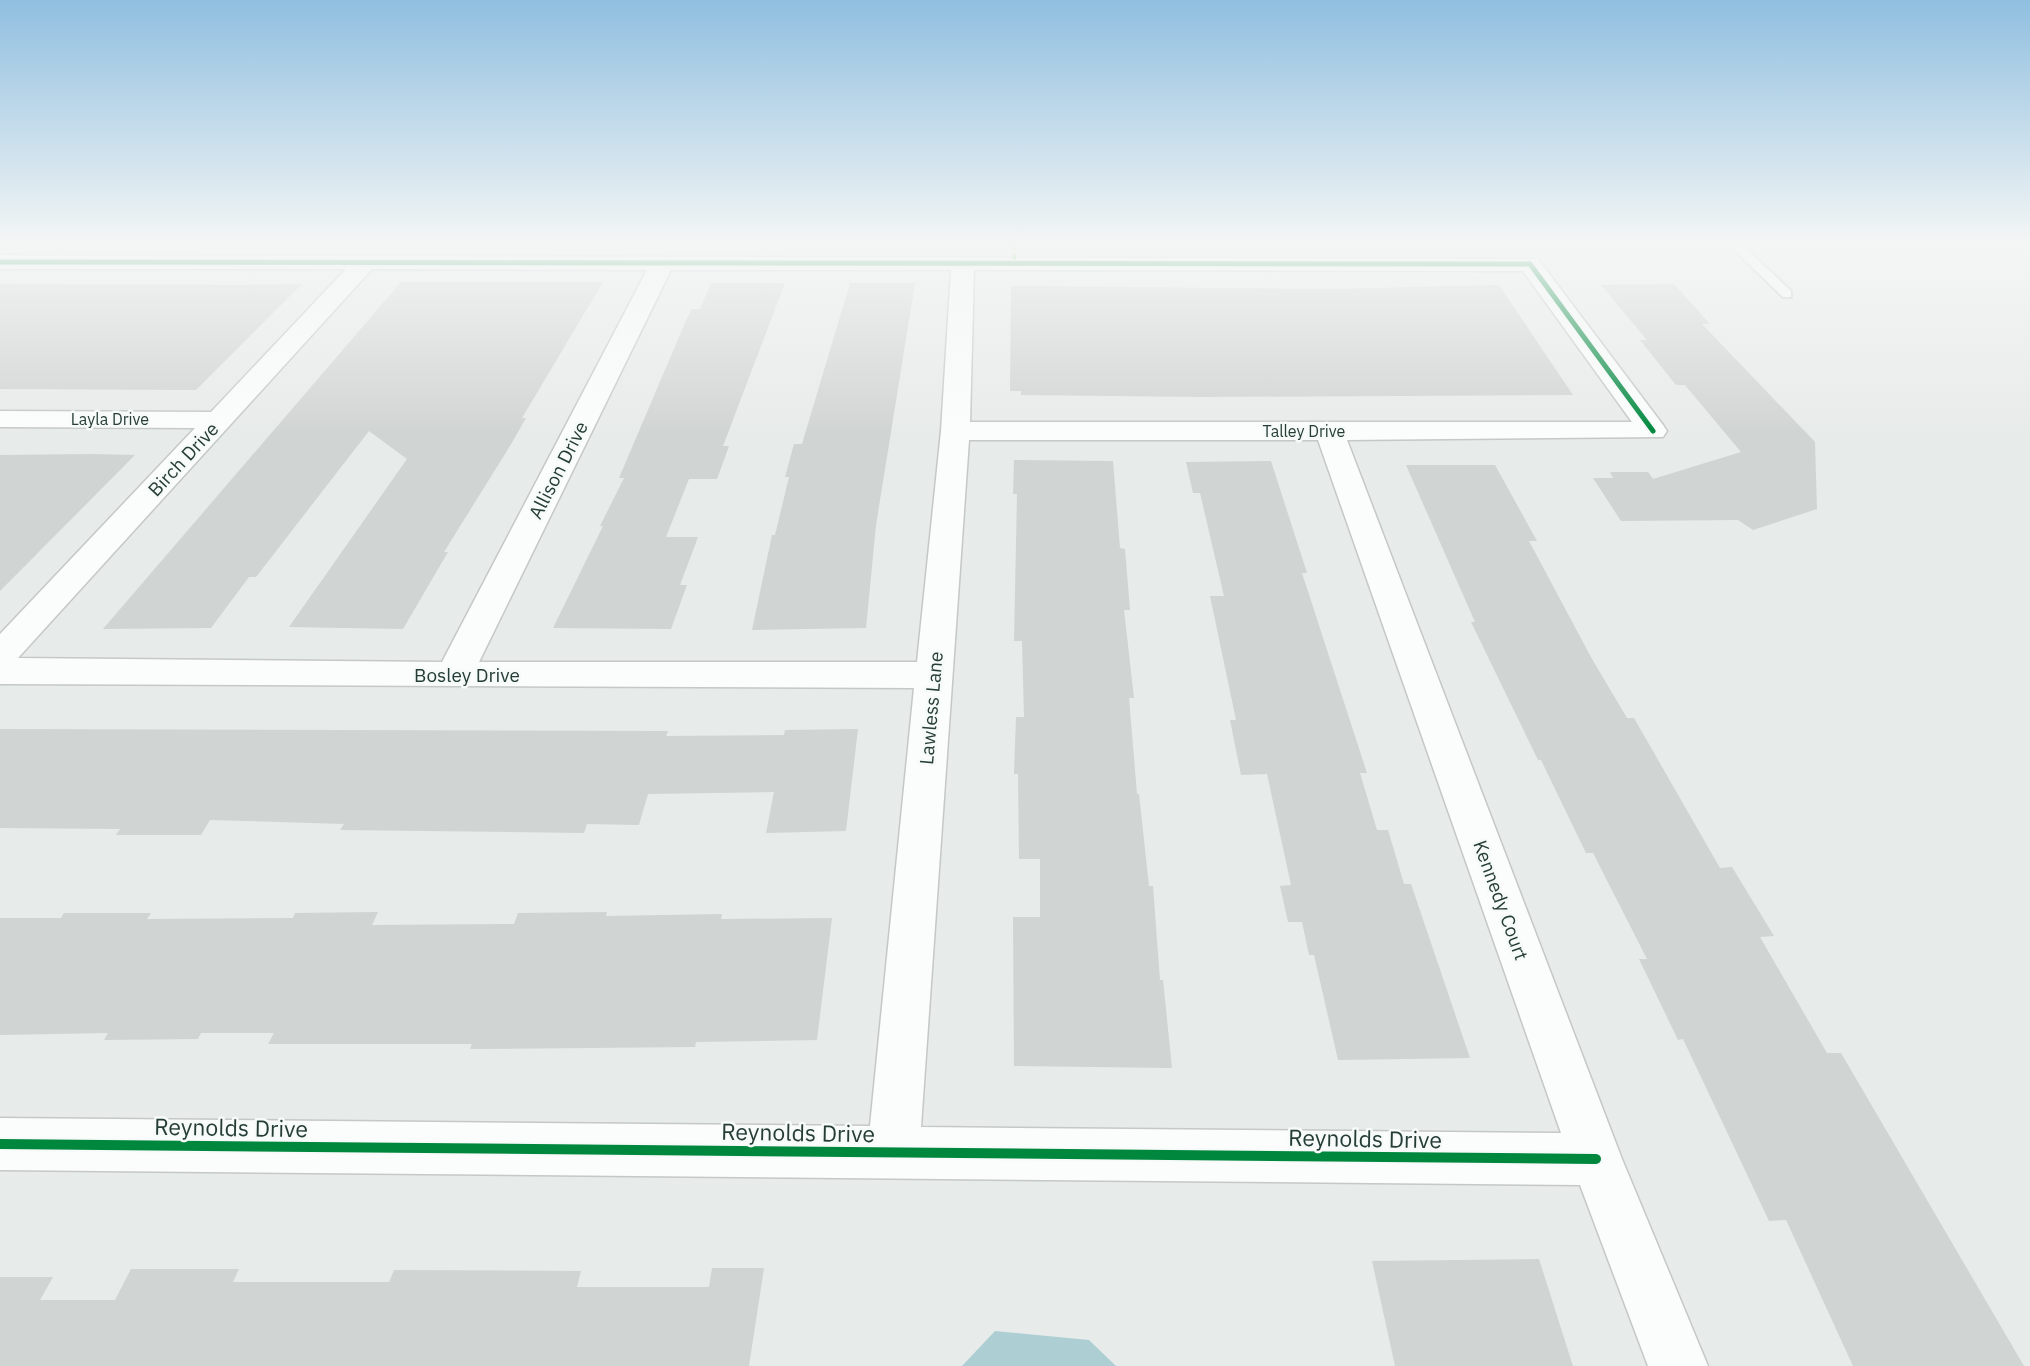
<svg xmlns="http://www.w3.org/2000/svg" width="2030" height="1366" font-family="'IBM Plex Sans',sans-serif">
<rect width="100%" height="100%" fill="#e7ebe9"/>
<!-- water -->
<path fill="#adcfd4" d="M 995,1331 L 1089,1340 L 1116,1366 L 962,1366 Z"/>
<!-- building -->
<g fill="#d0d4d2">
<path d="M 401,282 L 603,282 L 522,418 L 526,418 L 510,446 L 444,552 L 448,552 L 403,629 L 289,627 L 407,459 L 369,431 L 256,577 L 249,577 L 211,628 L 103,629 Z"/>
<path d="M 711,283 L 785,283 L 723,446 L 729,446 L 717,479 L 689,479 L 666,537 L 698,537 L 680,585 L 687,585 L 671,629 L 553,628 L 603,526 L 600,526 L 624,478 L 619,478 L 687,318 L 692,309 L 700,309 Z"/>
<path d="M 850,283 L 915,283 L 876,525 L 866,628 L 752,630 L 772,535 L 775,535 L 789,477 L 785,477 L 794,444 L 802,444 Z"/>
<path d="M 0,284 L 244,285 L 302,284 L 196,390 L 0,389 Z"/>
<path d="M 1674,284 L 1710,324 L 1702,324 L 1815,442 L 1817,509 L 1753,530 L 1738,520 L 1621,521 L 1593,478 L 1613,478 L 1610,472 L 1648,472 L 1653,479 L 1741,452 L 1685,385 L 1676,385 L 1640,340 L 1647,340 L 1601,285 Z"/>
<path d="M 1499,285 L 1573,395 L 1202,397 L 1021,395 L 1021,391 L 1010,391 L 1011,286 L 1333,289 Z"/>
<path d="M 91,454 L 135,455 L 0,591 L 0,455 Z"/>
<path d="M 1014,460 L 1113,461 L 1120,548 L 1125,549 L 1130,610 L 1124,610 L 1134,698 L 1129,698 L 1137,794 L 1139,794 L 1149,886 L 1153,886 L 1160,980 L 1163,980 L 1172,1068 L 1014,1066 L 1013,917 L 1040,917 L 1040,859 L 1019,859 L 1018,774 L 1014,774 L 1016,717 L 1024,717 L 1022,641 L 1014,641 L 1017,494 L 1013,494 Z"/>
<path d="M 1271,461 L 1307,573 L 1302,573 L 1367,773 L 1360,773 L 1377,830 L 1388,830 L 1404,884 L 1411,884 L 1470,1058 L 1338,1060 L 1314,955 L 1309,955 L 1302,922 L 1288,922 L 1280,886 L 1291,885 L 1267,774 L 1241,775 L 1230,720 L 1236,720 L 1210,596 L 1224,596 L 1200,493 L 1193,493 L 1186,462 Z"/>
<path d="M 1406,465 L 1495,465 L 1537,541 L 1529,541 L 1592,659 L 1627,718 L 1634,718 L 1720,868 L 1732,867 L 1774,936 L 1760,937 L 1827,1053 L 1841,1053 L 2024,1366 L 1853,1366 L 1786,1220 L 1769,1221 L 1683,1039 L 1678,1040 L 1639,959 L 1647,959 L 1593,853 L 1586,853 L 1541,760 L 1538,760 L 1471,622 L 1475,622 Z"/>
<path d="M 0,729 L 668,731 L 666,736 L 784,735 L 785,730 L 858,729 L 846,831 L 766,833 L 774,792 L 648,794 L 639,825 L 587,824 L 584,833 L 340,830 L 344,824 L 210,820 L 201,835 L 116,835 L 120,829 L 0,828 Z"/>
<path d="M 378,912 L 372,925 L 514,924 L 518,913 L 607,912 L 606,916 L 722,914 L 721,919 L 832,918 L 817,1040 L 696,1042 L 695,1047 L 470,1049 L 472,1044 L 268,1044 L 274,1033 L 201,1033 L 198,1039 L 104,1040 L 108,1033 L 0,1035 L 0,918 L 61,918 L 64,913 L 151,913 L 147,919 L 293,918 L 295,913 Z"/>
<path d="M 1539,1259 L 1573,1366 L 1395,1366 L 1372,1261 Z"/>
<path d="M 712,1268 L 764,1268 L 749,1366 L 0,1366 L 0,1277 L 53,1277 L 40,1300 L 115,1300 L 131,1269 L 239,1269 L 233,1282 L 389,1282 L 394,1270 L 581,1271 L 577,1287 L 709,1287 Z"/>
</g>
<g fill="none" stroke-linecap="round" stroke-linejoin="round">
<!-- lane casing -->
<g stroke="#c4c8c6" stroke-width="4">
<path id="lane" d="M 1727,243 L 1740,243 L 1791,291 L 1791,297 L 1783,297 Z"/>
</g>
<!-- street casing -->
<g stroke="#c4c8c6" stroke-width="3">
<path id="street" d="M 0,255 L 1538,259 L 1663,425 L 1667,431 L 1663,437 L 1347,440 L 1622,1159 L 1708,1366 L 1648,1366 L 1580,1185 L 0,1170 L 0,1118 L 870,1126 L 914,688 L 0,684 L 0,634 L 195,428 L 0,427 L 0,411 L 211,412 L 346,269 L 0,269 ZM 372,269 L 647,270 L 442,662 L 18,658 ZM 671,270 L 951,270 L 941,431 L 917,662 L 479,662 ZM 974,270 L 1523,271 L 1632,422 L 970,422 ZM 969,440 L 1318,440 L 1561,1133 L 921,1127 Z"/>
</g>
<!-- lane -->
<use href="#lane" fill="#fbfcfc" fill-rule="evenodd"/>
<!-- street -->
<use href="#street" fill="#fbfcfc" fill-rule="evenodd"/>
<!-- quiet -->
<path stroke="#56b346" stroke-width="3.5" stroke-dasharray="7 3.5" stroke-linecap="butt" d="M 1013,243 L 1015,263"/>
<!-- cycleway-far1 casing -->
<g stroke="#f6faf8" stroke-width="8">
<path id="cycleway-far1" d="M 0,262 L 1530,264 L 1653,431"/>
</g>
<!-- cycleway casing -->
<g stroke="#f6faf8" stroke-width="14">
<path id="cycleway" d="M 0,1144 L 1596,1159"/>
</g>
<!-- cycleway-far1 -->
<use href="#cycleway-far1" stroke="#00873e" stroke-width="5"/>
<!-- cycleway -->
<use href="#cycleway" stroke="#00873e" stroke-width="10"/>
</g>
<!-- sky -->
<linearGradient id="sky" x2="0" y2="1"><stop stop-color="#90bfe0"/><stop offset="0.56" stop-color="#f4f6f5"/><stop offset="1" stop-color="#f4f6f5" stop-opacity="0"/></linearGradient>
<rect width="2030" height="434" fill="url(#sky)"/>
<g text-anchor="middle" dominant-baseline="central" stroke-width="5" stroke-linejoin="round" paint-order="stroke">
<!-- far-street labels -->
<g font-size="16" fill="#263d37" stroke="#f6faf8">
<text x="110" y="419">Layla Drive</text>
<text x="1304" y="431">Talley Drive</text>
</g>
<!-- street labels -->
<g font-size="19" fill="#263d37" stroke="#f6faf8">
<text transform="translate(183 459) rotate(-47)">Birch Drive</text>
<text transform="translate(558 470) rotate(-63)">Allison Drive</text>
<text x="467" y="675">Bosley Drive</text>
<text transform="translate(931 708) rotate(-85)">Lawless Lane</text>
<text transform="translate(1501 900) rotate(70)">Kennedy Court</text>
</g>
<!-- near-street labels -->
<g font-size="23" fill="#263d37" stroke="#f6faf8">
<text transform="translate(231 1127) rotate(1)">Reynolds Drive</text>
<text transform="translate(798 1132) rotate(1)">Reynolds Drive</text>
<text transform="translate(1365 1138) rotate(1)">Reynolds Drive</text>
</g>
</g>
</svg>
